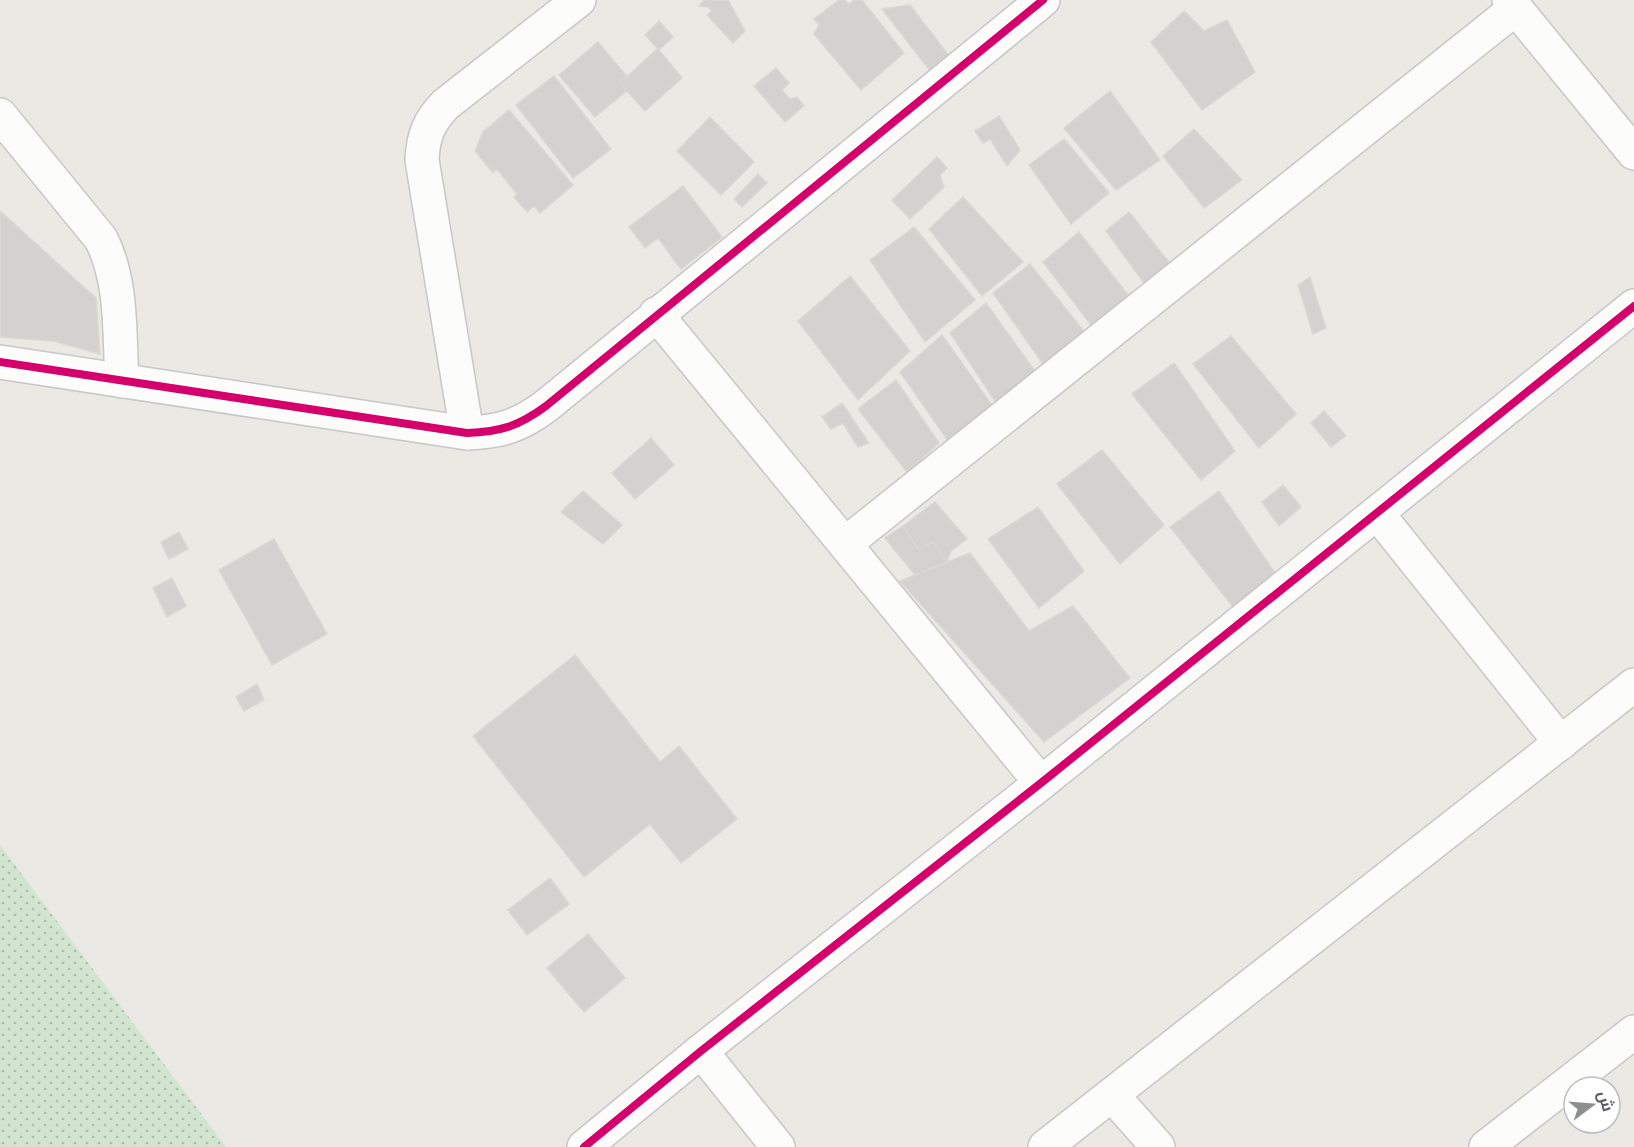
<svg xmlns="http://www.w3.org/2000/svg" width="1634" height="1147" font-family="'Asap Condensed',Cairo,sans-serif">
<defs>
<pattern id="grass-dots" width="8" height="8" patternUnits="userSpaceOnUse" patternTransform="scale(1.5)"><rect width="8" height="8" fill="#d2e5d1"/><path d="M2 2h.1M6 6h.1" fill="none" stroke="#adbdad" stroke-width="1.8" stroke-linecap="round"/></pattern>
</defs>
<rect width="100%" height="100%" fill="#eae9e4"/>
<!-- grass -->
<path fill="url(#grass-dots)" d="M 0,845 L 226,1147 L 0,1147 Z"/>
<!-- building -->
<g fill="#d4d2cf" stroke="#d9d8d3" stroke-width="1.5">
<path d="M 704,0 L 728,0 L 745,31 L 733,43 L 707,15 L 712,11 L 708,7 L 699,6 Z"/>
<path d="M 839,0 L 845,0 L 849,4 L 854,0 L 862,0 L 904,53 L 861,90 L 814,34 L 819,25 L 814,19 Z"/>
<path d="M 910,5 L 950,57 L 931,72 L 882,9 Z"/>
<path d="M 1184,11 L 1204,31 L 1227,20 L 1255,72 L 1202,110 L 1151,42 Z"/>
<path d="M 659,21 L 673,37 L 659,50 L 645,35 Z"/>
<path d="M 598,42 L 634,85 L 595,117 L 559,75 Z"/>
<path d="M 656,50 L 659,50 L 682,78 L 645,111 L 620,83 Z"/>
<path d="M 776,68 L 789,83 L 782,90 L 790,99 L 797,97 L 804,106 L 785,122 L 754,86 Z"/>
<path d="M 554,76 L 611,149 L 573,178 L 516,105 Z"/>
<path d="M 1110,91 L 1160,160 L 1116,190 L 1064,128 Z"/>
<path d="M 509,110 L 573,185 L 540,213 L 534,206 L 527,212 L 514,197 L 517,194 L 497,169 L 493,173 L 475,151 L 483,132 Z"/>
<path d="M 999,116 L 1020,150 L 1007,166 L 990,139 L 983,143 L 975,131 Z"/>
<path d="M 710,117 L 754,162 L 721,195 L 677,151 Z"/>
<path d="M 1194,129 L 1242,180 L 1204,208 L 1163,156 Z"/>
<path d="M 1064,139 L 1109,193 L 1071,224 L 1029,165 Z"/>
<path d="M 937,157 L 947,168 L 940,175 L 944,187 L 910,219 L 892,200 Z"/>
<path d="M 758,174 L 767,183 L 742,207 L 734,199 Z"/>
<path d="M 683,186 L 722,237 L 681,269 L 658,238 L 645,248 L 629,227 Z"/>
<path d="M 963,197 L 1023,262 L 982,296 L 929,229 Z"/>
<path d="M 0,211 L 96,298 L 100,354 L 53,341 L 0,337 Z"/>
<path d="M 1129,212 L 1176,271 L 1150,291 L 1106,231 Z"/>
<path d="M 914,227 L 975,300 L 925,342 L 870,260 Z"/>
<path d="M 1079,232 L 1135,304 L 1098,334 L 1043,262 Z"/>
<path d="M 1030,264 L 1091,340 L 1047,370 L 993,293 Z"/>
<path d="M 850,276 L 910,351 L 858,400 L 798,321 Z"/>
<path d="M 1310,277 L 1326,328 L 1313,334 L 1298,285 Z"/>
<path d="M 986,303 L 1040,378 L 1000,409 L 950,333 Z"/>
<path d="M 942,335 L 996,411 L 951,445 L 900,372 Z"/>
<path d="M 1231,336 L 1296,414 L 1259,448 L 1193,364 Z"/>
<path d="M 1174,363 L 1235,451 L 1201,480 L 1132,394 Z"/>
<path d="M 896,380 L 939,443 L 907,472 L 858,409 Z"/>
<path d="M 842,403 L 869,443 L 858,447 L 843,423 L 831,429 L 822,417 Z"/>
<path d="M 1324,411 L 1346,436 L 1331,447 L 1311,423 Z"/>
<path d="M 651,438 L 674,465 L 635,499 L 612,473 Z"/>
<path d="M 1102,450 L 1164,525 L 1120,564 L 1057,484 Z"/>
<path d="M 1283,485 L 1301,507 L 1279,526 L 1262,502 Z"/>
<path d="M 583,491 L 622,525 L 603,544 L 561,512 Z"/>
<path d="M 1219,491 L 1275,573 L 1233,607 L 1170,527 Z"/>
<path d="M 935,502 L 967,539 L 951,551 L 947,562 L 933,542 L 919,550 L 903,526 Z"/>
<path d="M 1038,507 L 1084,571 L 1039,608 L 988,539 Z"/>
<path d="M 903,526 L 919,550 L 933,542 L 947,562 L 915,575 L 885,538 Z"/>
<path d="M 179,532 L 188,549 L 169,559 L 161,542 Z"/>
<path d="M 274,539 L 327,634 L 272,665 L 219,570 Z"/>
<path d="M 970,553 L 1029,631 L 1073,606 L 1130,678 L 1044,742 L 900,581 Z"/>
<path d="M 172,578 L 186,606 L 167,617 L 153,588 Z"/>
<path d="M 575,655 L 660,762 L 679,746 L 737,819 L 681,863 L 650,824 L 584,877 L 473,736 Z"/>
<path d="M 257,684 L 264,700 L 244,711 L 236,697 Z"/>
<path d="M 550,878 L 569,904 L 527,935 L 508,910 Z"/>
<path d="M 588,934 L 625,978 L 584,1012 L 547,968 Z"/>
</g>
<g fill="none" stroke-linecap="round" stroke-linejoin="round">
<!-- street casing -->
<g stroke="#c6c7c6" stroke-width="36">
<g id="street">
<path d="M 1509,0 L 1634,153"/>
<path d="M 0,115 L 101,239 C 123,282 119,334 122,381"/>
<path d="M 656,314 L 1041,783"/>
<path d="M 0,362 L 467,433 C 500,432 519,426 546,406 L 1043,0"/>
<path d="M 467,433 L 422,160 C 423,136 429,121 446,104 L 579,0"/>
<path d="M 1377,513 L 1561,743"/>
<path d="M 845,544 L 1516,8"/>
<path d="M 701,1051 L 778,1147"/>
<path d="M 1112,1095 L 1158,1147"/>
<path d="M 584,1147 L 701,1051 L 1041,783 L 1634,306"/>
<path d="M 1045,1147 L 1634,685"/>
<path d="M 1486,1147 L 1634,1032"/>
</g>
</g>
<!-- street -->
<use href="#street" stroke="#fcfcfb" stroke-width="33"/>
<!-- cycleway casing -->
<g stroke="#fff" stroke-width="11">
<g id="cycleway">
<path d="M 0,362 L 467,433 C 500,432 519,426 546,406 L 1043,0"/>
<path d="M 584,1147 L 701,1051 L 1041,783 L 1634,306"/>
</g>
</g>
<!-- cycleway -->
<use href="#cycleway" stroke="#d6006c" stroke-width="8"/>
</g>
<!-- north arrow -->
<g transform="translate(1592 1105) rotate(74)"><circle r="28" fill="#ffffff" stroke="#bdbec0" stroke-width="1.5"/>
<path d="M0-4.5L10 22L0 15L-10 22Z" fill="#8c8e8f"/>
<text y="-9" font-size="16" font-weight="bold" text-anchor="middle" fill="#5a5d61">ش</text>
</g>
</svg>
